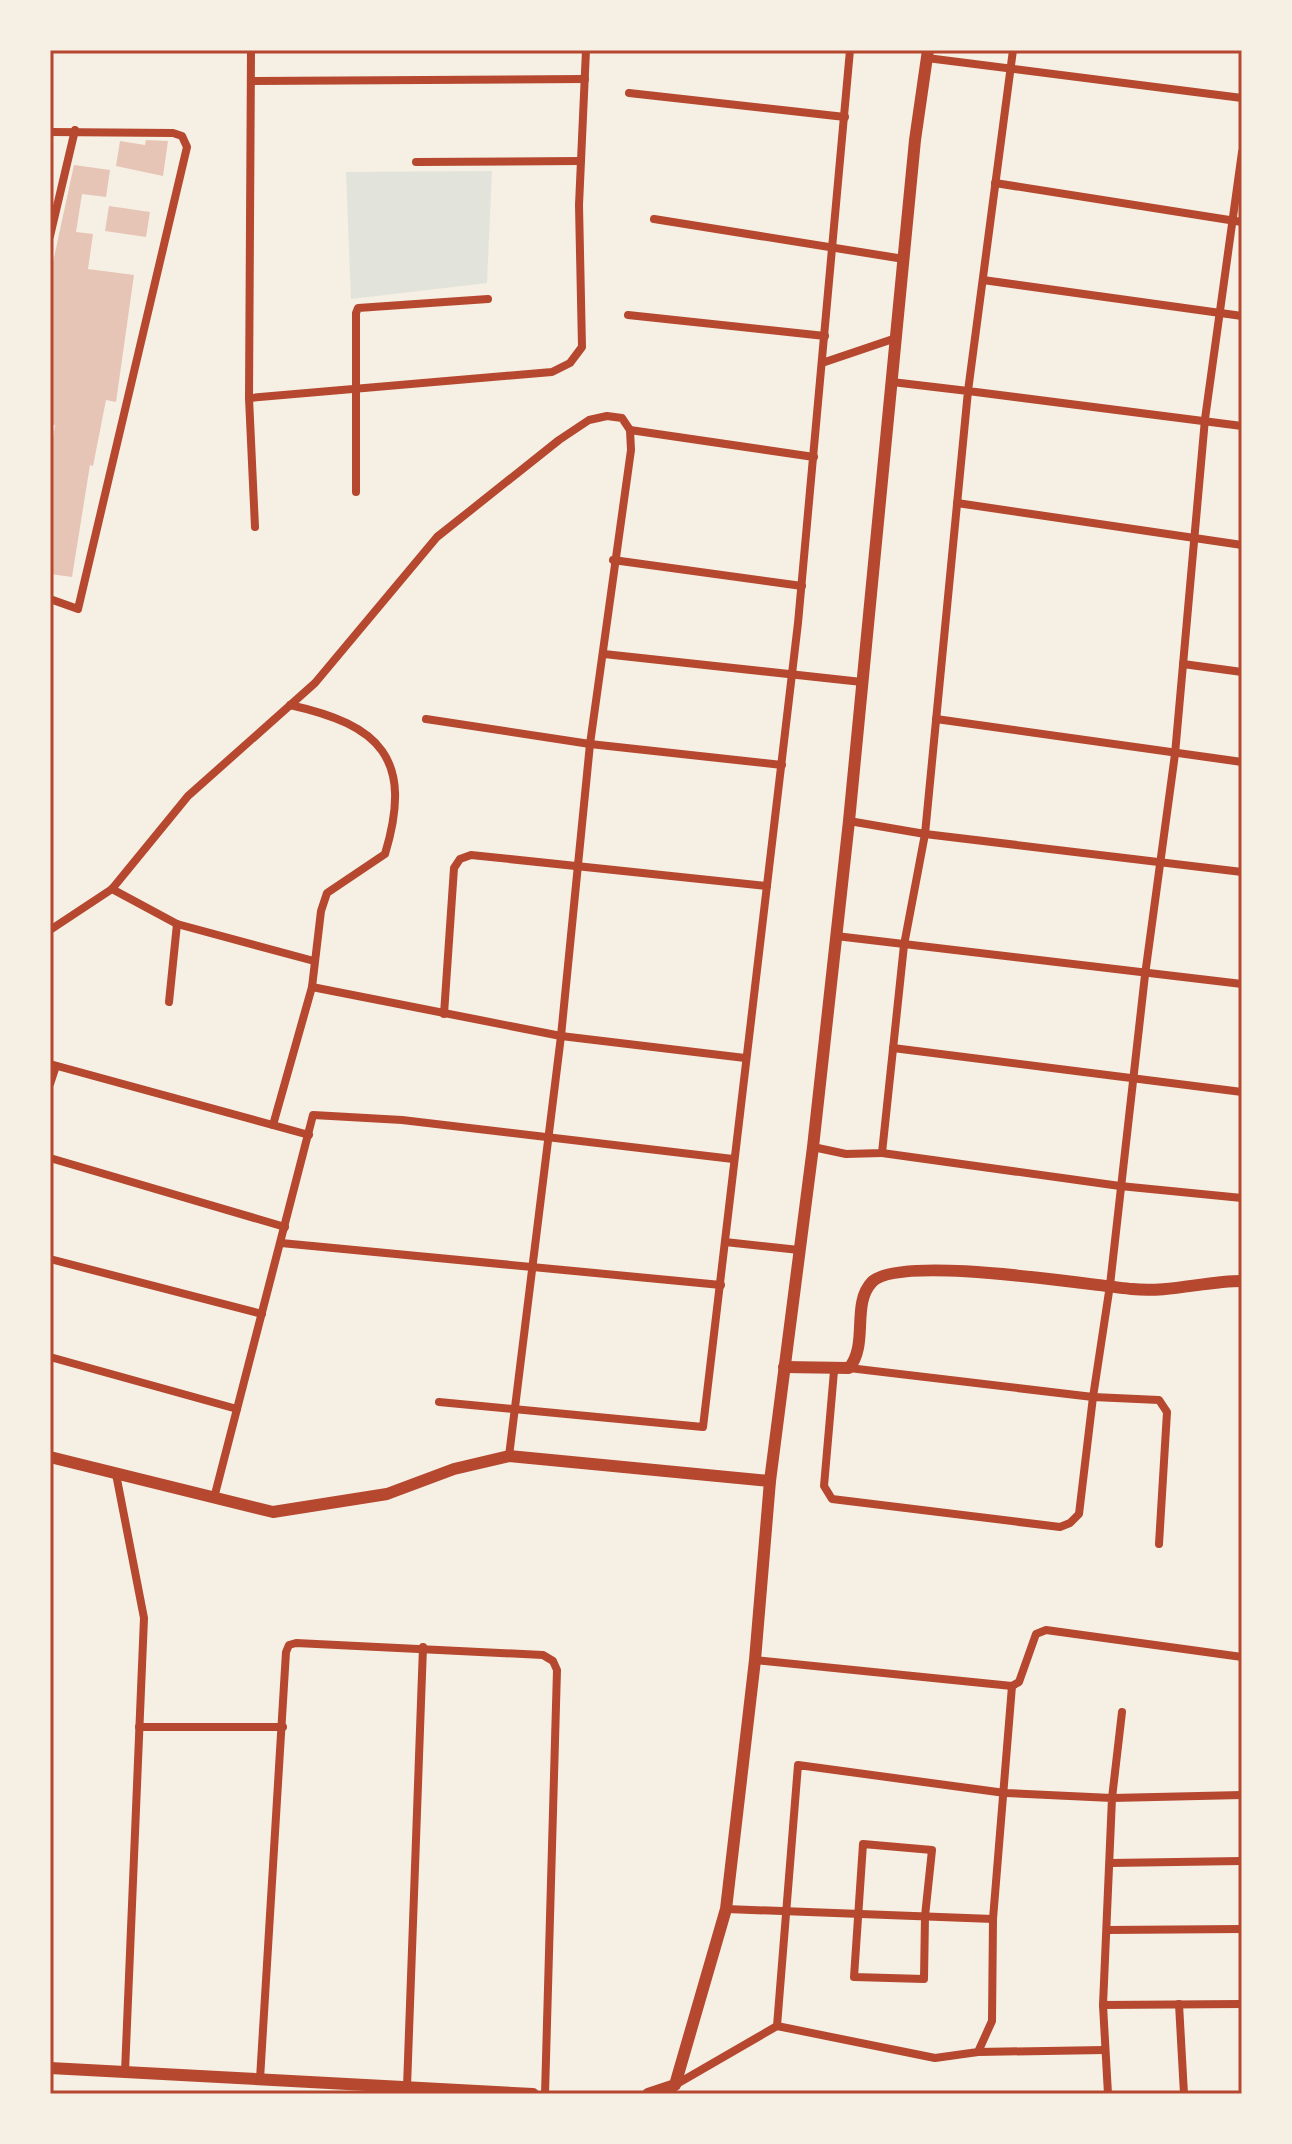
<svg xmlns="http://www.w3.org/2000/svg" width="1292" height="2144" font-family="'IBM Plex Sans',sans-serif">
<rect width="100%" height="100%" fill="#f6efe4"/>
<!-- green -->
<path fill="#e2e4dc" d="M 492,171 L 487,283 L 351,299 L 346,172 Z"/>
<!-- building -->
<g fill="#e6c5b7">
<path d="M 146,140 L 168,141 L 163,176 L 116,166 L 120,141 L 145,145 Z"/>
<path d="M 74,165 L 110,170 L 106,197 L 82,194 L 76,232 L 93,234 L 88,269 L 134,275 L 116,402 L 106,400 L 93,466 L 90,465 L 72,577 L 50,574 L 50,456 L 55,425 L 50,424 L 50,276 Z"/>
<path d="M 109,206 L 150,212 L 146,237 L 105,231 Z"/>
</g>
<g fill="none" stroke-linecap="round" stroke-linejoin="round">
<!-- minor -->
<g stroke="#b5482f" stroke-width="8">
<path d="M 251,50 L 249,398 L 552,372 L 570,363 L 582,347 L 579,205 L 586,50"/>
<path d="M 1013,50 L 968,391 L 1242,426"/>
<path d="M 927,58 L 1242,98"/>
<path d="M 251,81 L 585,79"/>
<path d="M 629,93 L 845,117"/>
<path d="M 50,132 L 173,133 L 182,136 L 187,147 L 78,609 L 50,599"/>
<path d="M 416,162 L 581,161"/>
<path d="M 995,183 L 1242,222"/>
<path d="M 654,219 L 904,259"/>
<path d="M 50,236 L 75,130"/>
<path d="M 983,280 L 1242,316"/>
<path d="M 628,315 L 825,336"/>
<path d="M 822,363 L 896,338"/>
<path d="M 249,398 L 255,527"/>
<path d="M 630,430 L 814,457"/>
<path d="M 356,492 L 356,313 L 358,308 L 488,299"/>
<path d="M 957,503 L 1242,545"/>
<path d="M 613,560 L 802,586"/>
<path d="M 604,654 L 862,682"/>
<path d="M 1183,664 L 1242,672"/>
<path d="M 426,719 L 590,744 L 782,765"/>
<path d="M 936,719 L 1242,762"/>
<path d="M 849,821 L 925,834 L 968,391 L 892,382"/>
<path d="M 112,889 L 177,924 L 314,961"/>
<path d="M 50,930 L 112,889 L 188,796 L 315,683 L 437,537 L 559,440 L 589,420 L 607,416 L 622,418 L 630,430 L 631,450 L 590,744 L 561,1036 L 509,1456"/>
<path d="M 836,936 L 1242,984"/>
<path d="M 312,987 L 561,1036 L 745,1058"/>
<path d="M 169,1002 L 177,924"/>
<path d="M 444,1014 L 454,868 L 460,859 L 471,855 L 767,886"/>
<path d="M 893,1048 L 1242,1092"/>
<path d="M 50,1064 L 309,1135"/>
<path d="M 50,1084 L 56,1066"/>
<path d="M 273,1125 L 312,987 L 321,911 L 327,893 L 385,854 C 414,758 380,725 290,705"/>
<path d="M 813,1147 L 846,1154 L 882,1153 L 904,945 L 925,834 L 1242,872"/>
<path d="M 882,1153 L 1120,1186 L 1242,1198"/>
<path d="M 50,1158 L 285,1227"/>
<path d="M 725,1242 L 799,1250"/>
<path d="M 281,1243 L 721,1285"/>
<path d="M 50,1259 L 262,1314"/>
<path d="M 50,1357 L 237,1409"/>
<path d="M 849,1368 L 1093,1397 L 1110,1285 L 1145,975 L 1175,754 L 1205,419 L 1242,152"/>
<path d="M 834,1371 L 824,1486 L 832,1499 L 1060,1527 L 1070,1523 L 1079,1514 L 1093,1397 L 1159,1400 L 1167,1412 L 1159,1544"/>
<path d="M 439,1402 L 703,1427 L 798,623 L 850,50"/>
<path d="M 116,1474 L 144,1618 L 125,2072"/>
<path d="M 214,1498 L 313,1115 L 402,1120 L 733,1159"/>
<path d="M 755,1660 L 1012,1686 L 1019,1682 L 1036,1634 L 1046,1630 L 1242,1657"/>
<path d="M 1122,1712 L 1112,1798 L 1242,1795"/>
<path d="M 139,1727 L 283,1727"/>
<path d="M 863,1844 L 932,1850 L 925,1916 L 924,1979 L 854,1977 Z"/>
<path d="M 1110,1863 L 1242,1861"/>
<path d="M 726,1909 L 993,1919"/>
<path d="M 1107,1930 L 1242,1929"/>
<path d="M 1179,2004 L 1184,2094"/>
<path d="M 1103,2005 L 1108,2094"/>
<path d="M 777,2026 L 935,2058 L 978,2052 L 992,2021 L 993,1919 L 1012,1686"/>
<path d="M 978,2052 L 1105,2050"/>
<path d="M 260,2079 L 286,1652 L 289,1645 L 296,1643 L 543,1655 L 553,1661 L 557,1670 L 545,2094"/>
<path d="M 675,2085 L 777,2026 L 798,1765 L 1005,1793 L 1112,1798 L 1103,2005 L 1242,2004"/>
<path d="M 407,2087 L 423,1647"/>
</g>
<!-- tertiary -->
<g stroke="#b5482f" stroke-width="12">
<path d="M 784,1367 L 849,1368 C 869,1344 851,1304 872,1282 C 900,1254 1088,1285 1132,1289 C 1168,1293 1206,1281 1242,1281"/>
<path d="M 50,1457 L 273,1512 L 387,1494 L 454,1469 L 509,1456 L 770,1481"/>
<path d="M 50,2068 L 533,2094"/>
<path d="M 648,2094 L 675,2085 L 726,1909 L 755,1660 L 770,1481 L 813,1147 L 849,821 L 915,140 L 928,50"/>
</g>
</g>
<!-- border -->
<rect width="1292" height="2144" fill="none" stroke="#f6efe4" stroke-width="104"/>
<rect x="52" y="52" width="1188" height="2040" fill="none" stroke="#b5482f" stroke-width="3"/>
</svg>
